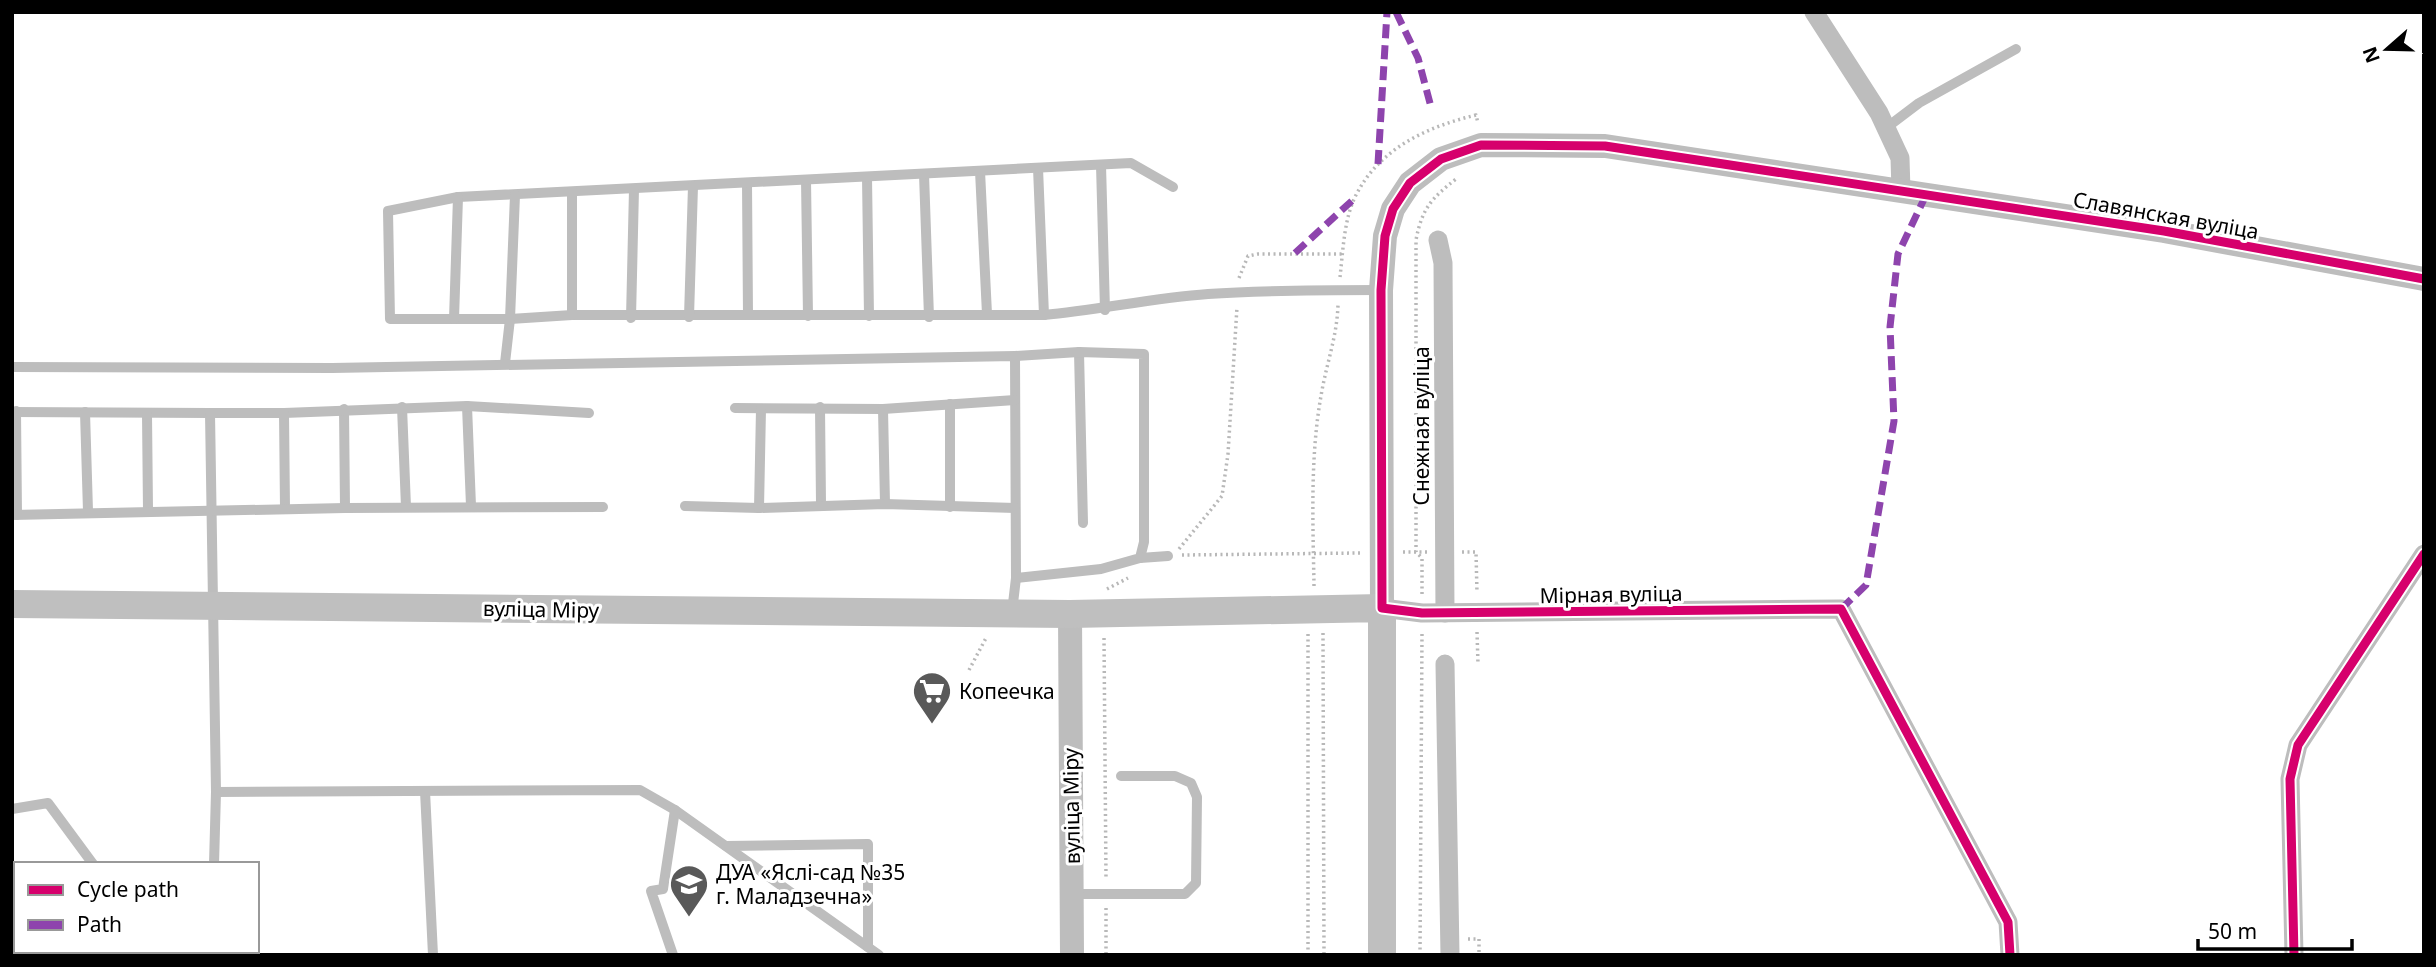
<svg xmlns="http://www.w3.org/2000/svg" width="2436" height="967" font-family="'Noto Sans',sans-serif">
<rect width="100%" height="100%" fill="#fff"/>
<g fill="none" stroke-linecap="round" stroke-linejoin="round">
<!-- path -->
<g stroke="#b8b8b8" stroke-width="3.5" stroke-dasharray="2 3.5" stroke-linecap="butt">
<path d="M 1340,277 C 1343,251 1344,220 1355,197 C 1379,148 1427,127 1476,115 L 1478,123"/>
<path d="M 1239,278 L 1248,256 L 1258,254 L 1342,254"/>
<path d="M 1179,549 L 1222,496 L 1228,454 L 1237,307"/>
<path d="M 1403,552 L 1427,552"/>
<path d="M 1462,552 L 1476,552 L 1477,593"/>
<path d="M 1182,555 L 1360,553"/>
<path d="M 1314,586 C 1313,524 1310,457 1321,396 C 1326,365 1337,337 1338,305"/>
<path d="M 1107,589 L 1128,578"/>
<path d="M 1422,594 L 1422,558 L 1416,552 L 1416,240 C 1422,208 1432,198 1456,179"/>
<path d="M 1477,632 L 1478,664"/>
<path d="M 1323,633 L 1324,955"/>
<path d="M 1104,638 L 1106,879"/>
<path d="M 969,670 L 986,638"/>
<path d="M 1106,908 L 1106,955"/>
<path d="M 1468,939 L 1479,939 L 1479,955"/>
<path d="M 1308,955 L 1308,633"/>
<path d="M 1420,955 L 1422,633"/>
</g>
<!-- service -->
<g stroke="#bdbdbd" stroke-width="10">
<path d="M 1886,128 L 1919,103 L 2016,49"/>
<path d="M 1101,165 L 1105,310"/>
<path d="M 1038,168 L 1044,315"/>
<path d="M 980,171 L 987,314"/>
<path d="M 924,174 L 929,317"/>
<path d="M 867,177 L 869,316"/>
<path d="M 806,180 L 808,316"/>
<path d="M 747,183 L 748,315"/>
<path d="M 1173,187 L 1131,163 L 458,197 L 388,211 L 390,319 L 510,319 L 572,315 L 1044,315 C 1099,310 1152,298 1208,294 C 1264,290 1322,290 1379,290"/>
<path d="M 572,192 L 572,315"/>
<path d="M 689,317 L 693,186"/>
<path d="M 631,318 L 634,189"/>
<path d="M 454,319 L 458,197"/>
<path d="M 1079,352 L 1083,523"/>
<path d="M 1015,356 L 1079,352 L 1144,354 L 1144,542 L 1140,558 L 1101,569 L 1016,578"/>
<path d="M 505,363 L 510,319 L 515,195"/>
<path d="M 12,367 L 332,368 L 1015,356 L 1016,578 L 1012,612"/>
<path d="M 950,404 L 950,507"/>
<path d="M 467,406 L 471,506"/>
<path d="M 402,407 L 406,507"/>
<path d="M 820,407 L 821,504"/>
<path d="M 735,408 L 883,409 L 1015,400"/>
<path d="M 344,409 L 345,508"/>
<path d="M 883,409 L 885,504"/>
<path d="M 16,411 L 17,515"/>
<path d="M 12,412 L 210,413 L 216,792 L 214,864"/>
<path d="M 85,412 L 88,511"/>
<path d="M 210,413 L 284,413 L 467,406 L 589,413"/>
<path d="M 284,413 L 285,509"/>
<path d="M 147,414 L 148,510"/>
<path d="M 685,506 L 759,508 L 885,504 L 1015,508"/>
<path d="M 759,508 L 761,409"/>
<path d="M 12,515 L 345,508 L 603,507"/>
<path d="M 1140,558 L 1168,556"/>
<path d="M 425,791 L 433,955"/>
<path d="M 216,792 L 640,790 L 675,810 L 879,955"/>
<path d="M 12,809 L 48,803 L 93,864"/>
<path d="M 726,846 L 868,844 L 868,947"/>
<path d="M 1072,894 L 1185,894 L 1196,883 L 1197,797 L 1191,783 L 1175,776 L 1121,776"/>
<path d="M 22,955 L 25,951"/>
<path d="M 213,955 L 213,951"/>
<path d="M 673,955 L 651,891 L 663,889 L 675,810"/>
</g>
<!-- minor -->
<g stroke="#bdbdbd" stroke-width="19">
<path d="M 1814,12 L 1879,113 L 1900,158 L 1901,191"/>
<path d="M 1438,240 L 1443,263 L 1445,613"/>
<path d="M 1382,608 L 1422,613 L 1841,609 L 2008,922 L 2010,955"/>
<path d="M 1445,664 L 1450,955"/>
<path d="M 2294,955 L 2290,779 L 2298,745 L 2424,554"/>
</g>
<!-- tertiary -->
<g stroke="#bdbdbd" stroke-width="24">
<path d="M 1382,608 L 1381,290 L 1385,236 L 1393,209 L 1410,183 L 1441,159 L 1481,145 L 1605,146 L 2164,231 L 2424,279"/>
<path d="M 1070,614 L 1072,955"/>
</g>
<!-- secondary -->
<path stroke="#bfbfbf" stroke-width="28" d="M 12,604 L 1070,614 L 1382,608 L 1382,955"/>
<!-- quiet -->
<g stroke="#8e44ad" stroke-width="7" stroke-dasharray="14 7" stroke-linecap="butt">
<path d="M 1396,12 L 1418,58 L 1431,107"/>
<path d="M 1378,164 L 1387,12"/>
<path d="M 1295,253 L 1355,198"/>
<path d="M 1841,609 L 1866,585 L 1894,421 L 1890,327 L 1898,254 L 1926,195"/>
</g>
<!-- cycleway casing -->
<g stroke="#fff" stroke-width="13">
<g id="cycleway">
<path d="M 2010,955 L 2008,922 L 1841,609 L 1422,613 L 1382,608 L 1381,290 L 1385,236 L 1393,209 L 1410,183 L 1441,159 L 1481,145 L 1605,146 L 2164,231 L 2424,279"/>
<path d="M 2294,955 L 2290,779 L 2298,745 L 2424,554"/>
</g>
</g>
<!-- cycleway -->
<use href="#cycleway" stroke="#d6006c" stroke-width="9"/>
</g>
<!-- icons -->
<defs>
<g id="supermarket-pin" transform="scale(2.0125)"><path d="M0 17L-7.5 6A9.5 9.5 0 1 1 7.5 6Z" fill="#595959" stroke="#fff"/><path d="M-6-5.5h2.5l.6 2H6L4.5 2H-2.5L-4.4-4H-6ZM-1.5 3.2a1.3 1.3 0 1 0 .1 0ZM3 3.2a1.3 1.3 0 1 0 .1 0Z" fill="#fff"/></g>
<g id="school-pin" transform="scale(2.0125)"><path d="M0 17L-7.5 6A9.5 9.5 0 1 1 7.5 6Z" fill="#595959" stroke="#fff"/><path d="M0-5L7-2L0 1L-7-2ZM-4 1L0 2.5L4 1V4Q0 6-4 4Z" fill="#fff"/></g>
</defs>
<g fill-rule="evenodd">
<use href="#supermarket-pin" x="932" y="691"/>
<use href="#school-pin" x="689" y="884"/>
</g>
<g text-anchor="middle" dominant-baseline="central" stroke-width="6" stroke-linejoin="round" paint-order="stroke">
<!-- street labels -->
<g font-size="21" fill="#000" stroke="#fff">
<text transform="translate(2166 215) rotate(10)">Славянская вуліца</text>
<text transform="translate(1421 426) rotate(-90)">Снежная вуліца</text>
<text transform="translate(1611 594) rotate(-1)">Мірная вуліца</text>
<text transform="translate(541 609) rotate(1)">вуліца Міру</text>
<text transform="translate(1071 806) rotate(-91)">вуліца Міру</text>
</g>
<!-- poi labels -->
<g font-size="21" fill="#000" stroke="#fff" text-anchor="start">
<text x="959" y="691">Копеечка</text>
<text x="716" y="872">ДУА «Яслі-сад №35<tspan x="716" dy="24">г. Маладзечна»</tspan></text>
</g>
</g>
<!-- border -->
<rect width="2436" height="967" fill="none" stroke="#000000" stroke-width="28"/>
<!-- legend -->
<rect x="14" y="862" width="245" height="91" fill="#ffffff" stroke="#999999" stroke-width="2"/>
<rect x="28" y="885" width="35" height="10" fill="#d6006c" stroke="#999999" stroke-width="2"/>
<text x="77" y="897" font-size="21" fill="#000000">Cycle path</text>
<rect x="28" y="920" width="35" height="10" fill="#8e44ad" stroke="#999999" stroke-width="2"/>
<text x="77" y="932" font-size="21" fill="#000000">Path</text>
<!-- north arrow -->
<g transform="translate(2387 49) rotate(250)" stroke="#ffffff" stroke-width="5" paint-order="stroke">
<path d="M0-5L12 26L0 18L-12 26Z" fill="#000000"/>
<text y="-10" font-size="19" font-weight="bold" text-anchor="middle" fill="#000000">N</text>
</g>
<!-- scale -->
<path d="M2198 939v10h154v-10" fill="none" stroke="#000000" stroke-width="3.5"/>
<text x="2208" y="939" font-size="21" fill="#000000" stroke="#ffffff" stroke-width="5" paint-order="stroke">50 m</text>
</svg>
